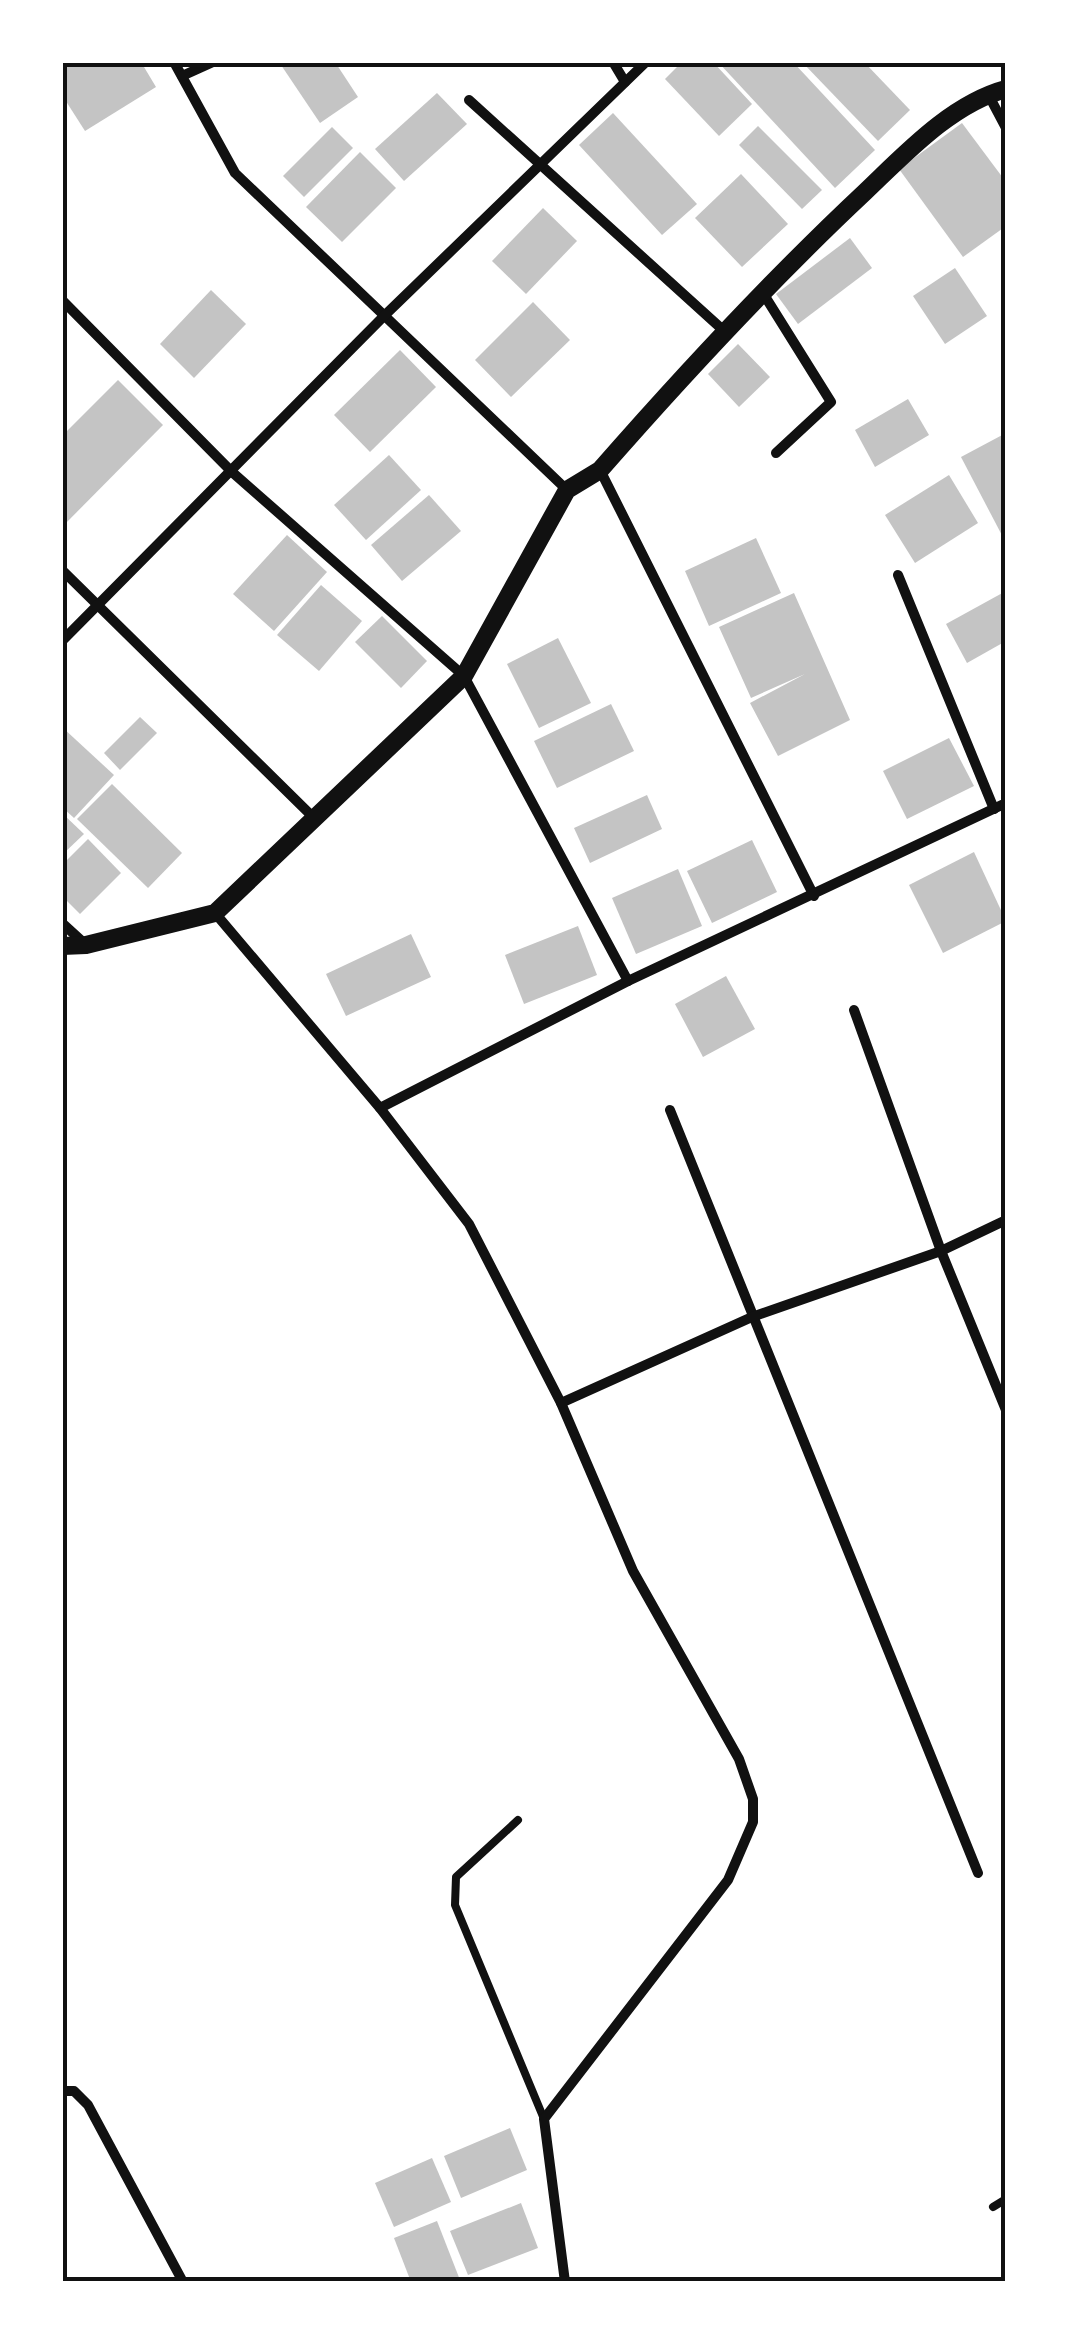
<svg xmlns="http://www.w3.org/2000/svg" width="1068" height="2344" font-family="Poppins,sans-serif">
<rect width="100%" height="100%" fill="#fff"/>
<!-- building -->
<g fill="#c4c4c4">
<path d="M 62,62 L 141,62 L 156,87 L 85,131 L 62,95 Z"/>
<path d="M 279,62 L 335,62 L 358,97 L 320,123 Z"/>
<path d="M 682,62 L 713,62 L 752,104 L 719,136 L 665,79 Z"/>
<path d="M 718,62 L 793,62 L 875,150 L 835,188 Z"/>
<path d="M 802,62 L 864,62 L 910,110 L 878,141 Z"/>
<path d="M 437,93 L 467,124 L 404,181 L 375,149 Z"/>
<path d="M 613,113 L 697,204 L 662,235 L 579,145 Z"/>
<path d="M 962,123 L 1006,182 L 1006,226 L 963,257 L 899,169 Z"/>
<path d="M 758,126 L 822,190 L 802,209 L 739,145 Z"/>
<path d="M 332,127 L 353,148 L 304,197 L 283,176 Z"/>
<path d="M 360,152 L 396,188 L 342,242 L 306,207 Z"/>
<path d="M 741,174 L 788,224 L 742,267 L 695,218 Z"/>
<path d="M 543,208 L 577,241 L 526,294 L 492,261 Z"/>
<path d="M 850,238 L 872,268 L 798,324 L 776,294 Z"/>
<path d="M 955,268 L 987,316 L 945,344 L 913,296 Z"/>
<path d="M 211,290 L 246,324 L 194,378 L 160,344 Z"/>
<path d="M 533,302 L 570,340 L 511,397 L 475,360 Z"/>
<path d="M 738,344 L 770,377 L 739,407 L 708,374 Z"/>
<path d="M 400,350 L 436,387 L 370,452 L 334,415 Z"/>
<path d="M 118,380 L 163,425 L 62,527 L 62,436 Z"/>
<path d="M 908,399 L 929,435 L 875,467 L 855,430 Z"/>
<path d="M 1006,433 L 1006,543 L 961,457 Z"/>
<path d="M 389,455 L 421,490 L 366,540 L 334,505 Z"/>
<path d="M 949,475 L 978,523 L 915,563 L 885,515 Z"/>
<path d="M 429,495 L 461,531 L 402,581 L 371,545 Z"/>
<path d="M 287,535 L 327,572 L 274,631 L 233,594 Z"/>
<path d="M 756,538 L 781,593 L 709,626 L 685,571 Z"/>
<path d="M 321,585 L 362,621 L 319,671 L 277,635 Z"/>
<path d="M 1006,591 L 1006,641 L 967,663 L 946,624 Z"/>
<path d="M 794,593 L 850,720 L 778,756 L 750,703 L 805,674 L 751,698 L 719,627 Z"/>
<path d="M 382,616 L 427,661 L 401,688 L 355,642 Z"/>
<path d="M 558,638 L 591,703 L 539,728 L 507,664 Z"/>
<path d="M 611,704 L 634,751 L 557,788 L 534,741 Z"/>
<path d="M 140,717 L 157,733 L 120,770 L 104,753 Z"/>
<path d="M 62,727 L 114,775 L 74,818 L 62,807 Z"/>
<path d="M 949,738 L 974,786 L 907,819 L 883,771 Z"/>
<path d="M 112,784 L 182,853 L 148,888 L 77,819 Z"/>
<path d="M 647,795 L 662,829 L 590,863 L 574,828 Z"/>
<path d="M 62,813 L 84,834 L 62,855 Z"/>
<path d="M 88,839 L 121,873 L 80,914 L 62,896 L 62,865 Z"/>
<path d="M 752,840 L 777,892 L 712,923 L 687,871 Z"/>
<path d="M 974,852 L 1006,921 L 943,953 L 909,885 Z"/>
<path d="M 678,869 L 702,926 L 636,954 L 612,898 Z"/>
<path d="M 578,926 L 597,975 L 524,1004 L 505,955 Z"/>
<path d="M 411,934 L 431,977 L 346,1016 L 326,974 Z"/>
<path d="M 726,976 L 755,1029 L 703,1057 L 675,1004 Z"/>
<path d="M 510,2128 L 527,2170 L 461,2198 L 444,2156 Z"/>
<path d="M 432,2158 L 451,2202 L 394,2227 L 375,2183 Z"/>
<path d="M 521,2203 L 538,2248 L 468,2275 L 450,2231 Z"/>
<path d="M 437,2221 L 460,2280 L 411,2282 L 394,2238 Z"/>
</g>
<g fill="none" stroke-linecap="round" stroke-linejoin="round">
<!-- service -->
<g stroke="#111" stroke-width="8">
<path d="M 518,1820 L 456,1877 L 455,1905 L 544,2119"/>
<path d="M 993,2207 L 1006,2199"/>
</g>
<!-- minor -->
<g stroke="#111" stroke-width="10">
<path d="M 174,62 L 235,173 L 567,490"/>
<path d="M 613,62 L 625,82"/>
<path d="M 182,76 L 213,62"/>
<path d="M 988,94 L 1006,128"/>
<path d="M 469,100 L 723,330"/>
<path d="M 761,290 L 831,402 L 776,453"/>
<path d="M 62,300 L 232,472 L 464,676 L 628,981"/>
<path d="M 600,470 L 814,896"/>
<path d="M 62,570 L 315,819"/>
<path d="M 898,575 L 994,809"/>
<path d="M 62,641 L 384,316 L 646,62"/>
<path d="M 215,913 L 380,1108 L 469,1224 L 561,1403 L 633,1571 L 739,1759 L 753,1799 L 753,1822 L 728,1880 L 544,2119 L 565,2282"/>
<path d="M 62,923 L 85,944"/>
<path d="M 854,1010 L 941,1251 L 1006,1410"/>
<path d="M 380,1108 L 628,981 L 1006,803"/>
<path d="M 670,1110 L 978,1873"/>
<path d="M 561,1403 L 752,1317 L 941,1251 L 1006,1220"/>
<path d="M 62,2091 L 74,2091 L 88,2105 L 183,2282"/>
</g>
<!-- tertiary -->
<path stroke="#111" stroke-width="18" d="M 62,946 L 86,945 L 215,913 L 464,676 L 567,490 L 600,470 C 685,373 771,280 865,192 C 905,154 951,104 1006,89"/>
</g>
<!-- border -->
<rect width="1068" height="2344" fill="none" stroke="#ffffff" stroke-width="130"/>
<rect x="65" y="65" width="938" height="2214" fill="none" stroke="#111" stroke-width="4"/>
</svg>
